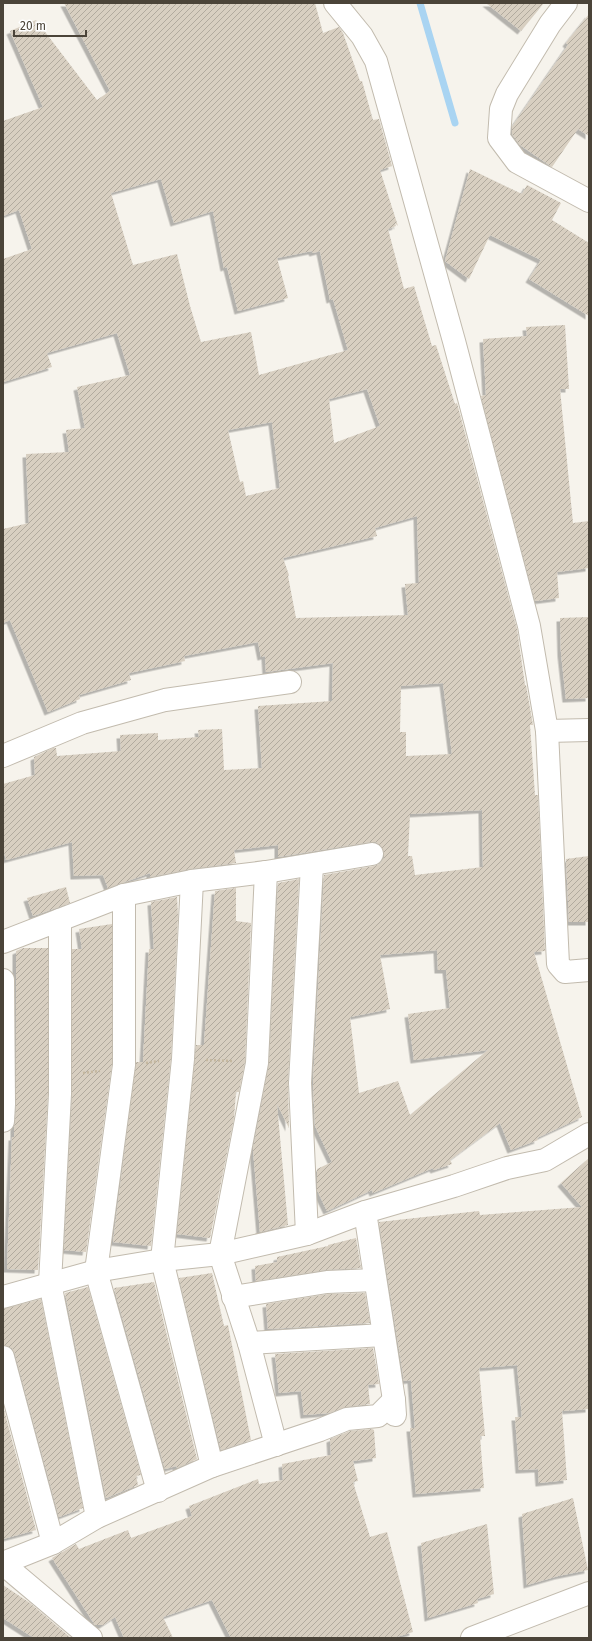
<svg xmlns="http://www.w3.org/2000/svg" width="592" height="1641" font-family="'Fira Sans',sans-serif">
<defs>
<pattern id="building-hatch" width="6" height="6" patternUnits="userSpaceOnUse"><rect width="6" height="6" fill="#d8cfc1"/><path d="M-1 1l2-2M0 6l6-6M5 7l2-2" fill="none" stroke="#b1aa9e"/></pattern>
<filter id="shadow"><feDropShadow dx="-3.5" dy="3.5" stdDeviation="0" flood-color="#0004"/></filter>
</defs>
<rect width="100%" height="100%" fill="#f6f3ec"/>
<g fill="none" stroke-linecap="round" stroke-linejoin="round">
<!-- stream -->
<path stroke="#a9d4f2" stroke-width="7" d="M 420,3 L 455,123"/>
</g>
<!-- building -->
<g fill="url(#building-hatch)" fill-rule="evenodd" filter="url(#shadow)">
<path d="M 64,3 L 315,3 L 323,33 L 339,27 L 343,33 L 360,81 L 362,81 L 373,120 L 379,119 L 392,166 L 380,170 L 398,226 L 395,223 L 396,226 L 388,229 L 404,289 L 414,286 L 432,346 L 436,345 L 455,404 L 457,403 L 517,629 L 525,685 L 526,685 L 533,725 L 530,725 L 535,795 L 538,795 L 545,951 L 534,952 L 582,1117 L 537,1138 L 538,1140 L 511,1150 L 500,1123 L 450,1160 L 452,1164 L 434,1170 L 433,1168 L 373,1193 L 372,1190 L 327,1211 L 317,1190 L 317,1169 L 332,1162 L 315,1126 L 313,1083 L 324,875 L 374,866 L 380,864 L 384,858 L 384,852 L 381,846 L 376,842 L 370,842 L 278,857 L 278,845 L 234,850 L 236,863 L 190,869 L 150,877 L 150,873 L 108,888 L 103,875 L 74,876 L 72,842 L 6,860 L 3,849 L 3,784 L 35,775 L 34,757 L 53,748 L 56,748 L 57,756 L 121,751 L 120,735 L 158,733 L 158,740 L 199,737 L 198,730 L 222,729 L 224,770 L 262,768 L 258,706 L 332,701 L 333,663 L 266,672 L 265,656 L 261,657 L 258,642 L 184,656 L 185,661 L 129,673 L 131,680 L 79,695 L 80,699 L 48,712 L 10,620 L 3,623 L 3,529 L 29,523 L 26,454 L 69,452 L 66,430 L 85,428 L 77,387 L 130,375 L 117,333 L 47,353 L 52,367 L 3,382 L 3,259 L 32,249 L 19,210 L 3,216 L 3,121 L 43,107 L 10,31 L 36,20 L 97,100 L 110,91 ZM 161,179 L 174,223 L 213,211 L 224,268 L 227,267 L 238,311 L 288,298 L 277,258 L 312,251 L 313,253 L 320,251 L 330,300 L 333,299 L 348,350 L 259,375 L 251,332 L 201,342 L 190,306 L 177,254 L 133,265 L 111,193 ZM 367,389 L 380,426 L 334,443 L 329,399 ZM 272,422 L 280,488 L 246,496 L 243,481 L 240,482 L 228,430 ZM 417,516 L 419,583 L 405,584 L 408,615 L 296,618 L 288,576 L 289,575 L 283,558 L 377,536 L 375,528 ZM 443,683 L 452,754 L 406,756 L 406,732 L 400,732 L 401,686 ZM 482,810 L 483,867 L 415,875 L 412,856 L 408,856 L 410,814 ZM 437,950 L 438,970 L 446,970 L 450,1008 L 408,1014 L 414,1060 L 488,1050 L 410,1115 L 398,1081 L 359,1093 L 350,1017 L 390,1009 L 380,955 Z"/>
<path d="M 486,3 L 544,3 L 521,31 Z"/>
<path d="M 589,14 L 589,136 L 578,129 L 552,167 L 520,145 L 512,134 L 512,127 L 568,45 L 566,43 Z"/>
<path d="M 470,169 L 522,194 L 527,185 L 561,203 L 552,220 L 589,243 L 589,316 L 529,279 L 541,260 L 490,235 L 469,279 L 445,261 Z"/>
<path d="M 565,325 L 569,389 L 560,389 L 573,523 L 589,521 L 589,568 L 557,572 L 559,598 L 535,601 L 481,396 L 486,395 L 483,339 L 527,336 L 526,327 Z"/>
<path d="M 589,617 L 589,698 L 566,699 L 561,653 L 560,618 Z"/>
<path d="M 589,856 L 589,922 L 569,922 L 566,859 Z"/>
<path d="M 299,879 L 288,1082 L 289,1128 L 277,1104 L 288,1225 L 260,1232 L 253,1149 L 269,1064 L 278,883 Z"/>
<path d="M 66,887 L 70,903 L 33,916 L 27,898 Z"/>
<path d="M 236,888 L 236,921 L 251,923 L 245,1062 L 239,1092 L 236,1092 L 234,1118 L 210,1238 L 177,1234 L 196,1045 L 204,1045 L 215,891 Z"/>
<path d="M 177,897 L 178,916 L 171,1058 L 151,1246 L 113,1242 L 136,1062 L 143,1062 L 149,949 L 154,949 L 151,902 Z"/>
<path d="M 112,924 L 112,1064 L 86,1252 L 64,1250 L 72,1094 L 72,949 L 82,949 L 79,929 Z"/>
<path d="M 23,948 L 48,948 L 48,1094 L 38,1270 L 7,1269 L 12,1137 L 14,1137 L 14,1128 L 15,1122 L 16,1105 L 16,951 Z"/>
<path d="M 589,1158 L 589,1409 L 562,1411 L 567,1480 L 539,1483 L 538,1469 L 519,1470 L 515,1417 L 522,1417 L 517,1365 L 479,1368 L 485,1436 L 480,1436 L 484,1488 L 416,1494 L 410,1428 L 415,1428 L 411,1380 L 404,1381 L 379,1222 L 479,1211 L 480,1215 L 582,1207 L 561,1183 Z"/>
<path d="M 356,1238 L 361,1268 L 325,1270 L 256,1281 L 255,1266 L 277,1262 L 277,1257 L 328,1246 L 328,1245 Z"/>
<path d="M 212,1273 L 224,1326 L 228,1325 L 251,1440 L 221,1450 L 179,1278 Z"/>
<path d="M 154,1282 L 197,1459 L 177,1468 L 176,1466 L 165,1469 L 114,1288 Z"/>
<path d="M 88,1287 L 141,1475 L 136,1476 L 138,1485 L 106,1498 L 65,1293 Z"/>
<path d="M 365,1293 L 370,1323 L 268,1329 L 266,1304 L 328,1294 Z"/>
<path d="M 41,1299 L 83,1508 L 59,1517 L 15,1354 L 12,1348 L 3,1345 L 3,1309 Z"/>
<path d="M 373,1348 L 379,1384 L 368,1385 L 370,1404 L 346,1407 L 329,1413 L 304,1415 L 301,1391 L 279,1393 L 275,1354 Z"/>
<path d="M 3,1406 L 36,1530 L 3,1539 Z"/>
<path d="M 372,1429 L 374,1430 L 376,1458 L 353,1461 L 358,1481 L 353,1482 L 370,1537 L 387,1532 L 413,1632 L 393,1638 L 231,1638 L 212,1600 L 163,1617 L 173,1638 L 124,1638 L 115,1617 L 103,1625 L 95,1625 L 52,1558 L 76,1544 L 79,1549 L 128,1530 L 131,1538 L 192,1516 L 189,1506 L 258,1479 L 259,1484 L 283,1480 L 282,1464 L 331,1455 L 330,1439 L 350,1431 Z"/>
<path d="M 573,1498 L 588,1570 L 558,1576 L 527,1585 L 522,1514 Z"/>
<path d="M 487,1524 L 494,1594 L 477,1599 L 478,1603 L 428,1618 L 421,1543 Z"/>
<path d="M 3,1585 L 30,1603 L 71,1638 L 34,1638 L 3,1618 Z"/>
</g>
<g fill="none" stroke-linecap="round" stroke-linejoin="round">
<!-- minor casing -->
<g stroke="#c2bbae" stroke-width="24">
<g id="minor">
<path d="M 335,3 L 362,36 L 376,61 L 454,341 L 529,626 L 547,731 L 558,964 L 565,972 L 589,970"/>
<path d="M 566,3 L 550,24 L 507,94 L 501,109 L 499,138 L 517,162 L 589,201"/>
<path d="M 547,731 L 589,730"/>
<path d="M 3,756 L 82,723 L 165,700 L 290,682"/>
<path d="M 266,872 L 257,1063 L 220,1254 L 249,1343 L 276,1445"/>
<path d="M 192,881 L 183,1059 L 162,1260 L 212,1466"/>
<path d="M 124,895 L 124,1065 L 96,1271 L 158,1491"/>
<path d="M 60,920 L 60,1094 L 50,1283 L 97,1517"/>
<path d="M 3,942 L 124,895 L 192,881 L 266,872 L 372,854"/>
<path d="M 3,980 L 4,1104 L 3,1121"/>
<path d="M 365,1212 L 394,1400 L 395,1415"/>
<path d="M 307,1234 L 300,1083 L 312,865"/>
<path d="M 3,1297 L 96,1271 L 162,1260 L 220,1254 L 307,1234 L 365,1212 L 454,1186 L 507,1168 L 545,1160 L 589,1134"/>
<path d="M 233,1297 L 327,1282 L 375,1280"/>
<path d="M 249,1343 L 383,1335"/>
<path d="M 3,1357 L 53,1543"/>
<path d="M 3,1563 L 53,1543 L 97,1517 L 212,1466 L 320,1430 L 347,1419 L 378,1416 L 394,1400"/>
<path d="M 3,1564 L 91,1638"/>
<path d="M 472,1638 L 589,1593"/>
</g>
</g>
<!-- path -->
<g stroke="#c4b79f" stroke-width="2.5" stroke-dasharray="2 2" stroke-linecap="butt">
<path d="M 206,1060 L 233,1061"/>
<path d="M 146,1063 L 159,1061"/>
<path d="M 83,1073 L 100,1071"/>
</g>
<!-- minor -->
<use href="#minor" stroke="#fff" stroke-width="22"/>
</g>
<!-- border -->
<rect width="592" height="1641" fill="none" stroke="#4b4439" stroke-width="8"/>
<!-- scale -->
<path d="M14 30v6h72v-6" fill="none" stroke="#4b4439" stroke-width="2"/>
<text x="20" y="30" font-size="12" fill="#4b4439" stroke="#ffffff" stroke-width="3" paint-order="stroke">20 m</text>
</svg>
